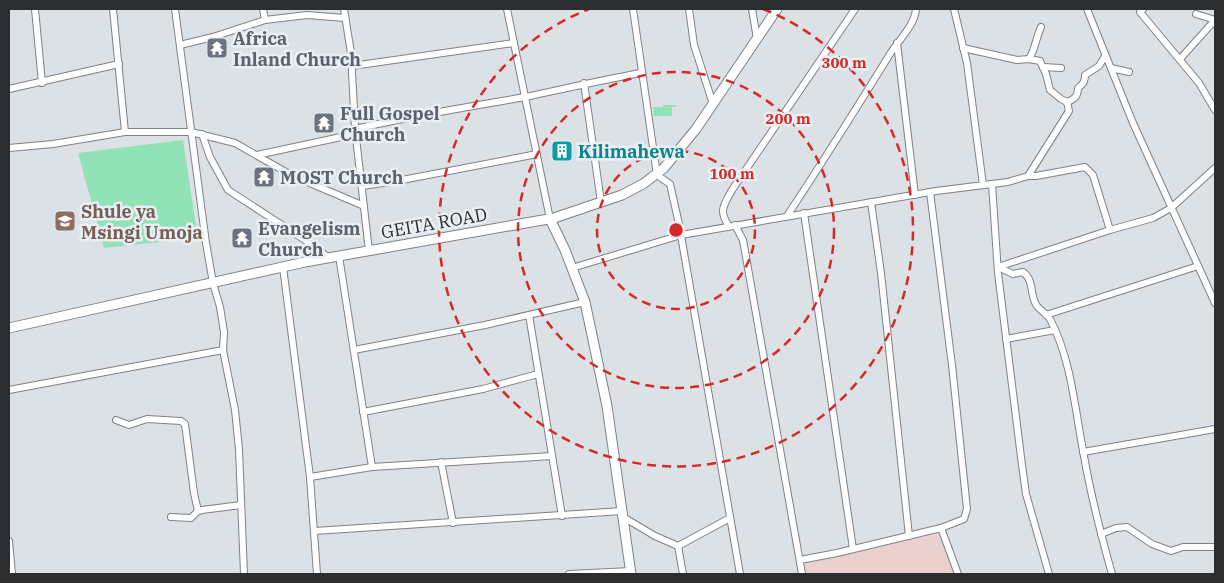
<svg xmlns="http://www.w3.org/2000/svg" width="1224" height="583" font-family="'IBM Plex Serif',serif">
<rect width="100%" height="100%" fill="#dce1e6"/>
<!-- education -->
<path fill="#ead0ce" d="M 945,532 L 954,574 L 803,574 L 801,564 Z"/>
<!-- green -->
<g fill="#92e2b8">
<path d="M 663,105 L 676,105 L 676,107 L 672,107 L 672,116 L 654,116 L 653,107 L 663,107 Z"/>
<path d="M 183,140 L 198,238 L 104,248 L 78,153 Z"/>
</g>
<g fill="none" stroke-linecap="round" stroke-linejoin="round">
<!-- street casing -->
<g stroke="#7d8287" stroke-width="8">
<g id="street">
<path d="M 35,9 L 42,83"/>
<path d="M 113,9 L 125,132"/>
<path d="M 175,9 L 206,243 L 213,283 L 220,307 L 224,332 L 223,350 L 235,410 L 239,449 L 244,574"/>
<path d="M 263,9 L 265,20"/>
<path d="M 344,9 L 351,53 L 355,129 L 369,251"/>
<path d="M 507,9 L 550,219"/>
<path d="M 633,9 L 657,175 L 670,184 L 679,224 L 740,574"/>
<path d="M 689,9 L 694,45 L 713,104"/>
<path d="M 752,9 L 757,39"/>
<path d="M 954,9 L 967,63 L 983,185"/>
<path d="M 1087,9 L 1133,123 L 1215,303"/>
<path d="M 1143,9 L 1140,12 L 1199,83 L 1215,110"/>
<path d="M 1196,14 L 1215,20"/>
<path d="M 897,43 L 915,195"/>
<path d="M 180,45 L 213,37 L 265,20 L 307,15 L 345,18"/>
<path d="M 963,48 L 1017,60 L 1029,59 L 1040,61 L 1046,74 L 1050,90 L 1061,99 L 1067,102 C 1075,99 1078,96 1078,88 C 1083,84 1085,82 1085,75 L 1099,66 L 1105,56"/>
<path d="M 1029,59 C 1035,50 1036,38 1041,27"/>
<path d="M 1180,59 L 1215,20"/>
<path d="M 352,66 L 514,43"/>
<path d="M 1043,67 L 1061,68"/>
<path d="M 1111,68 L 1129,72"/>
<path d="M 584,83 L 601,202"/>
<path d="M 9,89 L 119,64"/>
<path d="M 355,129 C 411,116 468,107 525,97 C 563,89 602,80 641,73"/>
<path d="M 202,134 L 210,157 L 228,190 L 305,240 L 329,258"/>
<path d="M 9,148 L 53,144 L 125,132 L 191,132 L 235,143 L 291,175 L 364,206"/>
<path d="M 257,155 L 355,134"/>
<path d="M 1028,176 L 1069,111 L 1067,102"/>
<path d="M 992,184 L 998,273 L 1022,465 L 1026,494 L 1049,574"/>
<path d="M 362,186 L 397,181 L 537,154"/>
<path d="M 871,202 L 881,273 L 909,536"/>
<path d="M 804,213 L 853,549"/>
<path d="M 787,216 C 822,163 856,109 890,54 C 898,41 915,25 916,9"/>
<path d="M 735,225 L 743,240 L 802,574"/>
<path d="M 729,226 C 718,211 724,205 732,190 L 855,9"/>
<path d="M 339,256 L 372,467"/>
<path d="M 283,267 L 310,477 L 317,574"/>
<path d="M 998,267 L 1013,274 L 1023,272 C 1035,281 1029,295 1037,306 C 1041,311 1047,314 1050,319 C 1072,361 1075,411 1084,456 C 1091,496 1101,535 1112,574"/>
<path d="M 998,267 L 1110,230 L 1153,218 L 1171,208 L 1215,168"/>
<path d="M 572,268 L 681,235 L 936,191 L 1008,182 L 1028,176 L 1036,176 L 1085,167 L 1093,175 L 1110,230"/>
<path d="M 529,315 L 562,516"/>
<path d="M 1046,315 L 1198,266"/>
<path d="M 1006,339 L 1055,330"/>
<path d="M 354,350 L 485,325 L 585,302"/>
<path d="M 9,390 L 223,350"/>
<path d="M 363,412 L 483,389 L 538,374"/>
<path d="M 116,420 L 129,425 L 147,419 L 181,421 L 185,424 L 194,493 L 198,511"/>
<path d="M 1083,452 L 1215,429"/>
<path d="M 441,462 L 453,523"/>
<path d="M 310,477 L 372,467 L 552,456"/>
<path d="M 171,517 L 191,518 L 198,511 L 202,510 L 241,505"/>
<path d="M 623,517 L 655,536 L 678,546"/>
<path d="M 941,528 L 958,574"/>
<path d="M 314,531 L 622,511"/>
<path d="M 1101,534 L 1116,528 L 1127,527 L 1152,544 L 1171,551 L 1183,547 L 1215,547"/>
<path d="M 9,541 L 12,574"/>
<path d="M 800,560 L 837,553 L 941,528 L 964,519 L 967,509 L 952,365 L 930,192"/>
<path d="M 569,574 L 631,571"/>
<path d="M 683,574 L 678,546 L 730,518"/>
</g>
</g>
<!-- secondary casing -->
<g stroke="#7d8287" stroke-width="11">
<g id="secondary">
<path d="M 550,219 L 565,250 L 585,302 L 607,406 L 631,574"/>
<path d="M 9,328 L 305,262 L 554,218 L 622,195 L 643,184 L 664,168 L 696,129 L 777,9"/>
</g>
</g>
<!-- street -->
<use href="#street" stroke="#fff" stroke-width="6"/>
<!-- secondary -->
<use href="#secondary" stroke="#fff" stroke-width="9"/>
</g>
<!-- distance rings -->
<g fill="none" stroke="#d62828" stroke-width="2.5" stroke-dasharray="9 6">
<circle cx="676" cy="230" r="79"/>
<circle cx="676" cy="230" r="158"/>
<path d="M763 9A237 237 0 1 1 589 9"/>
</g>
<!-- icons -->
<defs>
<g id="temple-square" transform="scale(1.125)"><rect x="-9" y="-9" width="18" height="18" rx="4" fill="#6b7280" stroke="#e9eff3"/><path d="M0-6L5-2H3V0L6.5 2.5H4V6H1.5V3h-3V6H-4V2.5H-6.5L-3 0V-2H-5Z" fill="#fff"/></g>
<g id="building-square" transform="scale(1.125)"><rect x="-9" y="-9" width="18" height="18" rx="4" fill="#0f9aa8" stroke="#e9eff3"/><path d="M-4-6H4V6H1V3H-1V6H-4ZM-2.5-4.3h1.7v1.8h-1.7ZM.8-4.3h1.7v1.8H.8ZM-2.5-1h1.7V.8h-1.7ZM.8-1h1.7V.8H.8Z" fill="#fff"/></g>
<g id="school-square" transform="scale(1.125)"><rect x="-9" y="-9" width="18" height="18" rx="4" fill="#8d6e63" stroke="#e9eff3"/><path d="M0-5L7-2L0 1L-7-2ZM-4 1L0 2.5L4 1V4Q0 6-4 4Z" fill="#fff"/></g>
</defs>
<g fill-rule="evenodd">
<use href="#temple-square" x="217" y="48"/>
<use href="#temple-square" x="324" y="123"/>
<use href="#building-square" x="562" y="151"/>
<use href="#temple-square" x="264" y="177"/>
<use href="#school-square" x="65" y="221"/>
<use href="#temple-square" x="242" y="238"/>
</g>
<g text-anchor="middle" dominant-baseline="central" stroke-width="5" stroke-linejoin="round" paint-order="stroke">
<!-- worship labels -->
<g font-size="18" font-weight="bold" fill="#5b616d" stroke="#e9eff3" text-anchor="start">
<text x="233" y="38">Africa<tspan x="233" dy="21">Inland Church</tspan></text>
<text x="340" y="113">Full Gospel<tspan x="340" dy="21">Church</tspan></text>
<text x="280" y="177">MOST Church</text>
<text x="258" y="228">Evangelism<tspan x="258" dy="21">Church</tspan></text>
</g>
<!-- culture labels -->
<g font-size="18" font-weight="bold" fill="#0d838f" stroke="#e9eff3" text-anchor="start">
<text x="578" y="151">Kilimahewa</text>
</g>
<!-- education labels -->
<g font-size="18" font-weight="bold" fill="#785e54" stroke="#e9eff3" text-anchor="start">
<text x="81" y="211">Shule ya<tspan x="81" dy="21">Msingi Umoja</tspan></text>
</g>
<!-- street labels -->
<g font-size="18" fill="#2b2d2f" stroke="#e9eff3">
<text transform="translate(434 223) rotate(-10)">GEITA ROAD</text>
</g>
</g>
<circle cx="676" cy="230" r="8" fill="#d62828" stroke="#e9eff3" stroke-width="2.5"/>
<g font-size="15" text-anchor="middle" font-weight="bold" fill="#d62828" stroke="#e9eff3" stroke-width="5" stroke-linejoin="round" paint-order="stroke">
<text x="844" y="68">300 m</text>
<text x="788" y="124">200 m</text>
<text x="732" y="179">100 m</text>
</g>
<!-- border -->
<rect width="1224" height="583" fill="none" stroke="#2b2d2f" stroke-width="20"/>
</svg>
